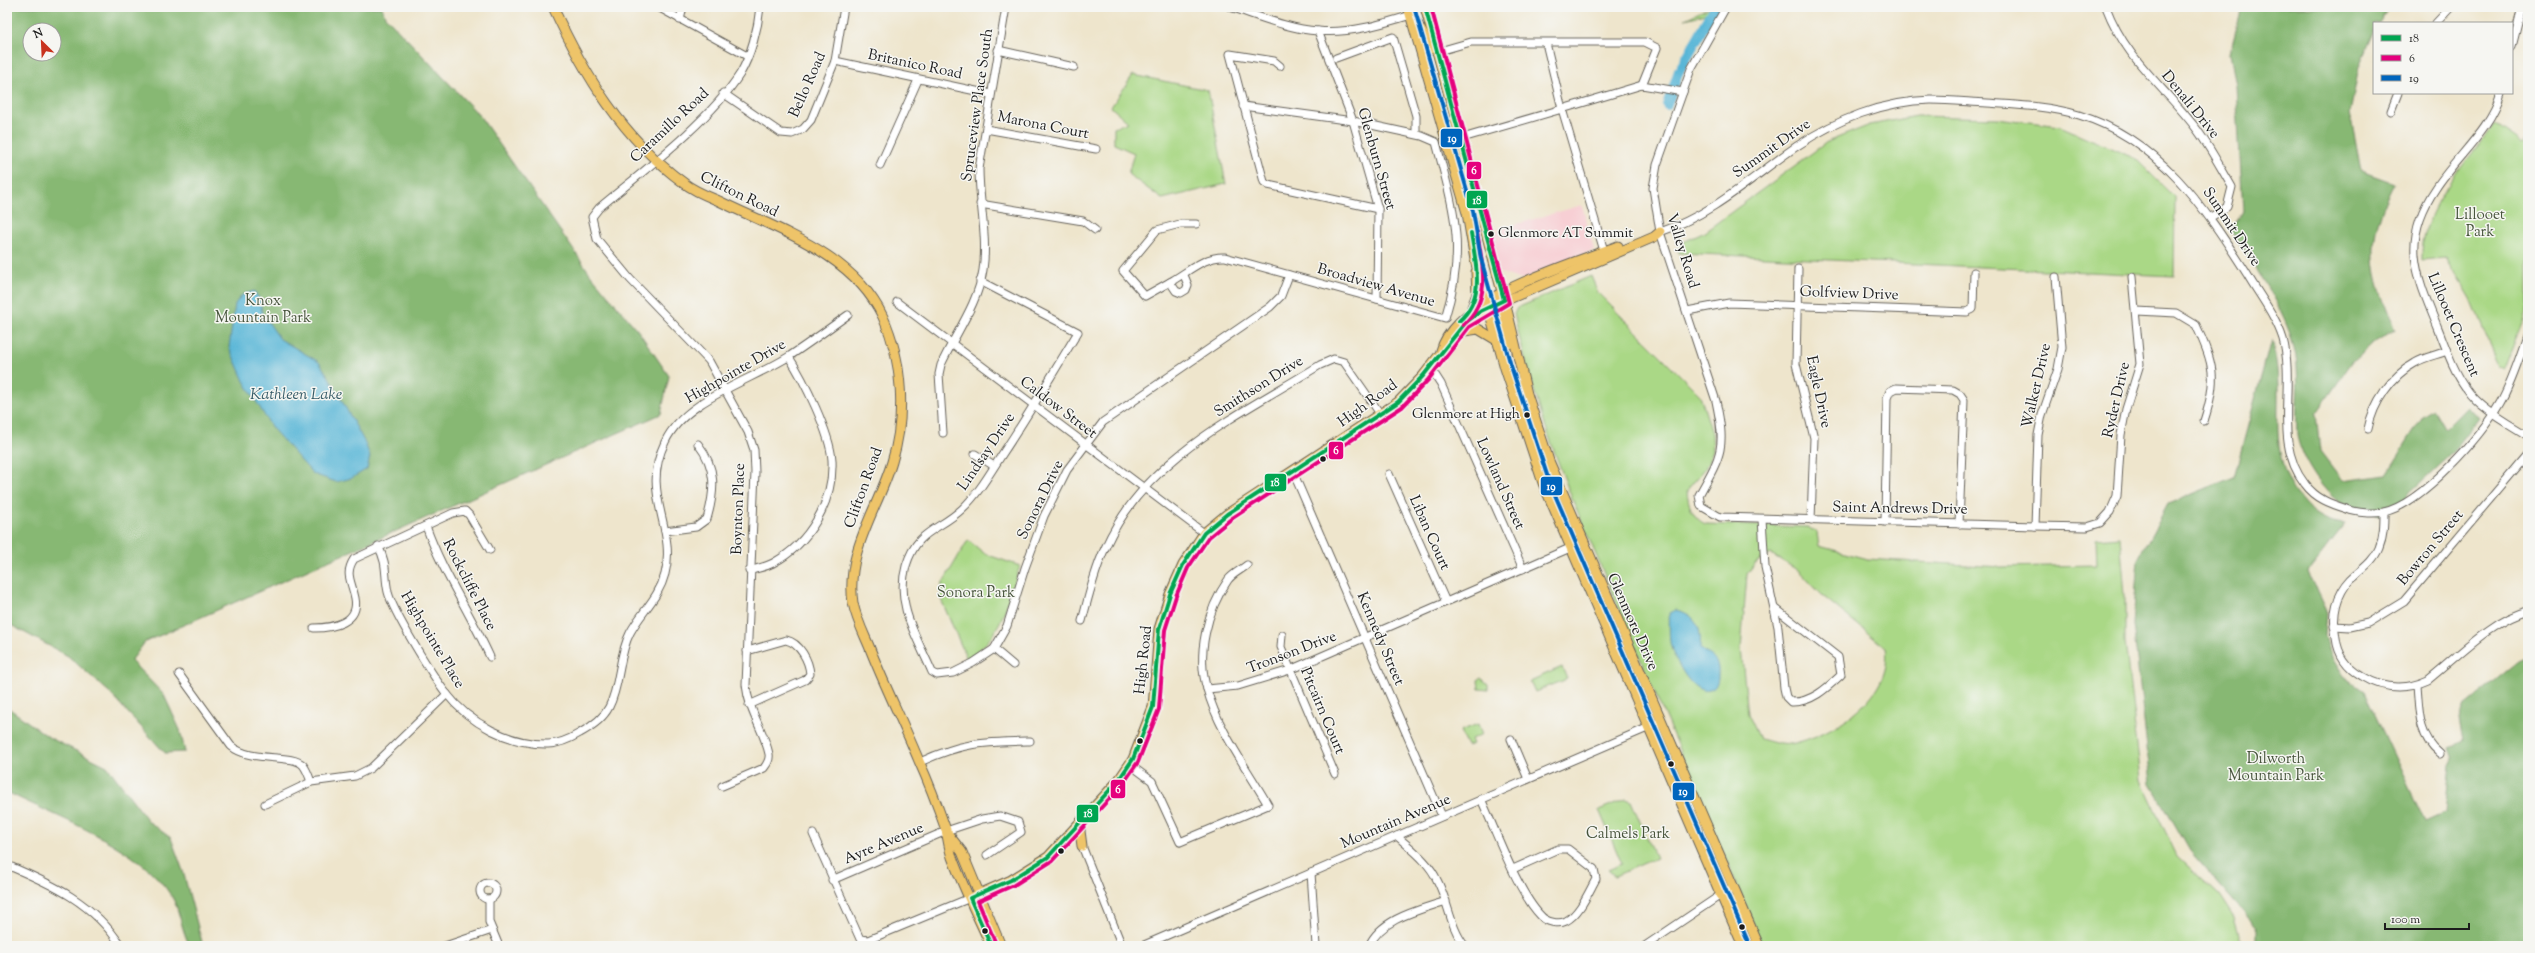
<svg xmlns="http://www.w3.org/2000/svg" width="2535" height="953" font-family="'Sorts Mill Goudy',serif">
<rect width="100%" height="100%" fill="#f6f6f2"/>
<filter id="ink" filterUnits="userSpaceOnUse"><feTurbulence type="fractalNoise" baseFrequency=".025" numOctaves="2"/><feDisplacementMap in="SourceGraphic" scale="8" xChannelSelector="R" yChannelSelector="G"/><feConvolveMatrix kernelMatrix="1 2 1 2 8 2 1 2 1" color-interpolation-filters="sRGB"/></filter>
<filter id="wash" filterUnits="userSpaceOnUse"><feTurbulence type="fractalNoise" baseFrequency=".012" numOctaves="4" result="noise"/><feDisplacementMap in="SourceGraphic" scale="16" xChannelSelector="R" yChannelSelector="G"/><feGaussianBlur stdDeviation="0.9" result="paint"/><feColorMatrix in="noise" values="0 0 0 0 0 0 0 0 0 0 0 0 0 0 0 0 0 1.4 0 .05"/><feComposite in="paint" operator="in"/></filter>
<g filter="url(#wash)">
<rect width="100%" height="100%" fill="#eee5cc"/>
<!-- built -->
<path fill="#f7cfd4" d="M 1582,205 L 1594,250 L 1522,280 L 1495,271 L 1490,232 Z"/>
<!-- green -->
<g fill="#aad886" stroke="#637a51" fill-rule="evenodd">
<path d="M 1710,7 L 1720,7 L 1718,11 L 1685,19 Z"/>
<path d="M 1133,75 L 1208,90 L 1226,184 L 1162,199 L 1128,174 L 1134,153 L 1114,144 L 1114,128 L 1128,122 L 1111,107 Z"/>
<path d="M 1917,116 L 1997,118 L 2060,126 L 2136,159 L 2175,198 L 2174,276 L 1679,253 L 1679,244 L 1703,233 L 1827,142 L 1870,125 Z"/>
<path d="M 2494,124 L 2523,144 L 2528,138 L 2528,307 L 2504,369 L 2498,366 L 2472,302 L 2446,258 L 2422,260 C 2420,207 2466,165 2494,124 Z"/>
<path d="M 1591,276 L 1598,293 L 1700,395 L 1712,433 L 1713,450 L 1705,469 L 1687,490 C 1688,505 1692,517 1705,524 L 1808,527 L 1817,533 L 1819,546 L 1867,559 L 2001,567 L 2097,565 L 2096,539 L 2120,537 L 2125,595 L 2125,642 L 2141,780 L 2177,856 L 2219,895 L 2234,918 L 2242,946 L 1763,946 L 1573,501 C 1549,440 1528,378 1514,314 L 1517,308 ZM 1771,554 L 1799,571 L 1824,597 L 1886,648 C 1894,696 1832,736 1790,744 C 1781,746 1768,741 1760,739 L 1748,714 L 1741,649 L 1747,574 L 1755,563 Z"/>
<path d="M 968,540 L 985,554 L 1020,566 C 1008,601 1001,639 967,659 L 940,597 L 942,584 Z"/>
<path d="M 1562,667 L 1567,679 L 1535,692 L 1530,681 Z"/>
<path d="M 1481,678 L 1488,684 L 1488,690 L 1479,689 L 1478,680 Z"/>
<path d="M 1478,724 L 1482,734 L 1471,739 L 1473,744 L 1467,746 L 1460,731 Z"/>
<path d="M 1625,799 L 1631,801 L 1656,858 L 1615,876 L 1608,870 L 1622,864 L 1599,810 Z"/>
</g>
<!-- forest -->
<g fill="#87b873" stroke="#526a48" fill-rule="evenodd">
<path d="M 7,7 L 382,7 L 385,16 L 479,115 L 591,275 L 639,332 L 669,376 L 661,414 L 145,642 L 131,661 L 164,695 L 180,730 L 185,752 L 165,753 L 108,691 L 68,656 L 7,623 ZM 30,30 L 54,30 L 54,54 L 30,54 Z"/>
<path d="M 2242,7 L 2389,7 L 2379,23 L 2374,23 L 2374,32 L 2359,67 L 2350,113 L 2361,171 L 2394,183 C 2364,243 2370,270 2395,330 L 2371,345 L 2352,362 L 2316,414 L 2320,451 L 2342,480 L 2387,474 L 2423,417 L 2434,410 L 2445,429 L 2468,406 L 2479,418 L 2452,453 L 2410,492 L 2405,501 L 2380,515 C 2368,512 2352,510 2342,504 C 2323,493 2299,456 2297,434 C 2295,402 2302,371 2292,340 C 2280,301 2252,265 2231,231 L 2243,211 L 2236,86 L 2230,53 Z"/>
<path d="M 2271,340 C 2290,397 2259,454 2305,504 C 2315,515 2329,523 2345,524 L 2308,571 L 2327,611 L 2325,636 L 2332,658 L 2344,677 L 2364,691 L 2425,822 L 2445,813 L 2450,764 L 2453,758 L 2449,747 L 2463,741 L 2459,719 L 2464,706 L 2519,661 L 2528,657 L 2528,946 L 2258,946 L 2258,929 L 2190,851 L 2151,783 L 2133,624 L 2138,559 L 2168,504 L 2234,477 Z"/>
<path d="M 7,707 L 50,738 L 107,766 L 149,822 L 171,838 L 183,871 L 202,942 L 201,946 L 190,946 C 181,930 180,910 172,897 C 142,847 58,818 7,792 Z"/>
</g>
<!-- water -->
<g fill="#59b6d7" stroke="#3a697a">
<path d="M 254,291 L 260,300 L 262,313 L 280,339 L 319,362 L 329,377 L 365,443 L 370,456 L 367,469 L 352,478 L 336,482 L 313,474 L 272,428 L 244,381 L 229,347 L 235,304 L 242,295 Z"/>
<path d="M 1675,610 C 1696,613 1702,628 1700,648 C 1705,653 1713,657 1716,662 C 1719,667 1718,673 1718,678 C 1717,683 1716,688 1710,690 C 1692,695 1678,664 1672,650 C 1668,640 1670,624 1669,613 Z"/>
</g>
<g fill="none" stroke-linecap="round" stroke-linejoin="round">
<!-- river -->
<path stroke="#59b6d7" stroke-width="10" d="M 1667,105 L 1679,71 L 1715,7"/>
</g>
</g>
<g filter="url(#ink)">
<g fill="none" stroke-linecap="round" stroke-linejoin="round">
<!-- minor casing -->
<g stroke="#66625a" stroke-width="9">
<g id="minor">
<path d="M 658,7 L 747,56"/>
<path d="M 1230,7 C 1258,16 1289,29 1318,31 C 1349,34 1382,24 1411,15"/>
<path d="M 1726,7 L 1691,69 L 1657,165 L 1653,188 L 1660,232 L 1716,401 C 1726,448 1722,454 1699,495 L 1701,506 L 1720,517 L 2035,526 L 2087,527 L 2100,523 L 2110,512 L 2117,496 L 2121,435 L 2126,409 L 2140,364 L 2132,277"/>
<path d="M 2106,7 C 2126,60 2162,84 2195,127 C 2209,145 2220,167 2232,187 L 2227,207 L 2211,217"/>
<path d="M 680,20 L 683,7"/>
<path d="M 2436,23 L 2451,7"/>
<path d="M 1318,31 L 1353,121 L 1378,209 L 1377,299"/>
<path d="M 1546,43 L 1562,109 L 1642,85 L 1683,92"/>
<path d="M 2512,47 L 2522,7"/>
<path d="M 998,50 L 1074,67"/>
<path d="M 1436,52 L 1471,42 L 1645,42 L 1657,48 L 1642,85"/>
<path d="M 1336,58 L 1393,37 L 1416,116 L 1416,134"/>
<path d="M 835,61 L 990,94"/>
<path d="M 1280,66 L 1274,61 L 1230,54 L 1264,182 L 1268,185 L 1378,209"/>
<path d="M 723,93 L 781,133 L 792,134 L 803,129 L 811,120 L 835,61 L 844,7"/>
<path d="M 2501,93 C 2491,129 2456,157 2436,188 C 2400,241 2416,274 2438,328 C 2446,348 2453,370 2466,388 C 2480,409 2508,423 2528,436"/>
<path d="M 2391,111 L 2398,93"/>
<path d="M 986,129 L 1096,149"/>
<path d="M 1459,139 L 1562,109 L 1604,251"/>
<path d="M 880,165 L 918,80"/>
<path d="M 980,204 L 1083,221 L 1095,230"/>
<path d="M 1660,232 C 1714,214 1752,177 1797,146 C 1836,120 1883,101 1931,100 C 1949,100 1968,102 1987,103 C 2018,105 2049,106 2079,115 C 2159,139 2205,208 2247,274 C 2259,295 2276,316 2283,339 C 2296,387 2272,442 2305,484 C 2316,499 2331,504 2347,509 C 2357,513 2373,514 2384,512 C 2423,503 2481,436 2500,403 C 2512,382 2520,356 2528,333"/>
<path d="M 1798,269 L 1796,364 L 1814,438 L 1811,520"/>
<path d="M 1184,275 L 1188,285 L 1186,290 L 1181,293 L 1176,291 L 1170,282 C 1188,272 1204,256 1225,257 L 1445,318 C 1467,248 1454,211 1436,142 L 1422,136 L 1353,121 L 1243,106"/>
<path d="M 980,281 L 1078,332 C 1053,373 1029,414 1003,453 C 990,473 979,493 962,509 C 939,531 917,529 906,566 C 895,605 917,637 932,672 L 937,675 L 953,673 L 973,663 L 994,649 L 1007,626 L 1025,568 L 1044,516 L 1067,470 L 1103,422 L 1270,307 L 1281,296 L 1289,275"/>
<path d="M 1170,282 L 1145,296 L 1123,271 L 1157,230 L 1180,224 L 1196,224"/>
<path d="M 897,302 L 1204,533"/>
<path d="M 1687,311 L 1729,303 L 1967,312 L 1973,309 L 1974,272"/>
<path d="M 2137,311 L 2176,313 L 2196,325 C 2214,365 2218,378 2204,421"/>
<path d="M 1430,367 L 1441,384 L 1523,569"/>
<path d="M 2368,429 C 2373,403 2391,376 2415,363 C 2424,357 2437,355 2447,351"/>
<path d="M 943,433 L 939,374 L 941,365 C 955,334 978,304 983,270 C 988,237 979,203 979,169 L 1006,7"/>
<path d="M 975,454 L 994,466"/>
<path d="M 1293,472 L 1442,816"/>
<path d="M 1389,474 L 1446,602"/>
<path d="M 2384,512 C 2384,524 2384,536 2379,548 C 2374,561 2362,569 2351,579 C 2335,596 2332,616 2336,638 C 2338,655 2348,668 2362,676 C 2383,689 2406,690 2428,680 C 2457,657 2493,619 2528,611"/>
<path d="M 1762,519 L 1765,567 L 1778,627 L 1784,688 L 1786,697 L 1791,702 C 1811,703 1827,688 1841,675 L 1838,657 L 1775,608"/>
<path d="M 1885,522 L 1887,398 L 1890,391 L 1896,388 L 1953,390 L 1960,394 L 1964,400 L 1959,524"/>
<path d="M 426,526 C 442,572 470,612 490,657"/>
<path d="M 2035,526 L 2038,435 L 2042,415 L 2058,369 L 2062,347 L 2056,277"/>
<path d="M 665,531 L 696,527 L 707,519 C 715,491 717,468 698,444"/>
<path d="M 378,546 C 388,564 384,574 388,592 C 393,612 432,675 446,693 C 469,723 510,745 548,744 C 559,744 570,739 580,733 C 591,727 603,719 609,707 C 621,684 618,656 630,633 C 641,612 659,598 665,574 C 677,527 640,494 665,442 C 684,400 750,381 788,357 C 808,344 828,329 848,315"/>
<path d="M 749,571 C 757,568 766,567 773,563 C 809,544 834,502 832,460 C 830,433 804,380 789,357"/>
<path d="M 1082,621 C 1089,595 1095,569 1106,546 C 1146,457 1241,414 1320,365 L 1334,359 L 1344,362 L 1381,415"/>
<path d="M 2334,626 L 2350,627 L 2368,623 L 2404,601 L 2528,454"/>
<path d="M 314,628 C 332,628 360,623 355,598 C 352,582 344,574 354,559 L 453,513 L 465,511 L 469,515 L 490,550"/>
<path d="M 1282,635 L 1281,647 L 1335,774"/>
<path d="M 994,649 L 1013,665"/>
<path d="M 747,651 L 786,640 C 800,643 809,661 810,674 L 805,680 L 749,705"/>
<path d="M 179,674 L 231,746 C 251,763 291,753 303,765 C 307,770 309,776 311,782"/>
<path d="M 2417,685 C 2419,711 2418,736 2440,754"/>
<path d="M 1207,689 C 1196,655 1207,610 1228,580 C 1232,574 1241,570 1247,565"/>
<path d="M 1511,739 L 1528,779"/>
<path d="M 920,762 C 964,742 983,742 1030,741"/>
<path d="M 1129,764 L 1152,781 L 1180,842 L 1268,805 C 1248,770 1217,728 1207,689 L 1238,686 L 1290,670 L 1570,548"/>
<path d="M 722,786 L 764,768 C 767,764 770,760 769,754 C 764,730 749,713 746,685 L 755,472 L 754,450 L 748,432 L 709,361 L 630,279 L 597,239 L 592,217 L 599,208 C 642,172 710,121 740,74 C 751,55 758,29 760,7"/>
<path d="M 1481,799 C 1496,831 1518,893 1541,916 C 1546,922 1559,925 1566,921 C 1580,914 1589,891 1596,879 L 1594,869 L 1568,849 L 1558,849 L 1513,869"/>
<path d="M 265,804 L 311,782 L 355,776 L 371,768 L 447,694"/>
<path d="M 813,834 L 860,939 L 868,940 L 970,898"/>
<path d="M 1397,836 C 1411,849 1429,862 1437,880 C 1448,900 1450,928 1465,946"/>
<path d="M 1082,846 L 1122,946"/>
<path d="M 7,865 C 52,884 94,903 121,946"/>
<path d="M 1311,873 L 1316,946"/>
<path d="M 832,880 L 946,831 L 982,819 L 1000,816 L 1018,822 L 1021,832 L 987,855"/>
<circle cx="488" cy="891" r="8"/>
<path d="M 489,899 L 489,922 L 499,946"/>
<path d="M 445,946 L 492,930"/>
<path d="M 1142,946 L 1661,722"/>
<path d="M 1369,946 C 1381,918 1420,910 1446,901"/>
<path d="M 1645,946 L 1734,886"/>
</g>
</g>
<!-- major casing -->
<g stroke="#66625a" stroke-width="11">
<g id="major">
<path d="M 553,7 C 584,74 623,139 684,183 C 694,191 707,196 719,201 C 778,230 853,253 883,317 C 903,361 906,417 892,462 C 878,509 845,552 853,603 C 856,618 863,632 869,646 C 884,685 903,722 919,761 C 929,783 938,807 946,830 C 948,839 949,848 952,857 C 963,887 978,917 991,946"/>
<path d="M 1408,7 L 1467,213 L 1475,260 L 1505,368 L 1543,483 L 1743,946"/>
<path d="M 1425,7 L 1508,314 L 1527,394 L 1549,461 L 1759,946"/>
<path d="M 1416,21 L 1431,49"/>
<path d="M 1491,302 L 1498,307 L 1509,344"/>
<path d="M 1471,310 L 1477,294 L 1476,272"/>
<path d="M 1458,332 L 1478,329 L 1498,341"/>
<path d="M 1441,351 C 1455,297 1569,265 1618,246"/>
<path d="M 948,834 L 962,852 L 1001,946"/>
<path d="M 1082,846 L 1080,831 L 1082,822"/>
<path d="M 1720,895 L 1731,901 L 1745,925"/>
<path d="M 970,898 L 1011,880 L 1048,857 L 1118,781 L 1133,759 L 1153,707 L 1159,629 L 1170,594 L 1183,565 L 1204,533 L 1227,514 L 1398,402 L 1423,376 L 1456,333 L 1481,311 L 1654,237 L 1660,232"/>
</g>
</g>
<!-- minor -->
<use href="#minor" stroke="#fff" stroke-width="7"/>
<!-- major -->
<use href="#major" stroke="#eec469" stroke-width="9"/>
<!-- bus-1 casing -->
<g stroke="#f6f6f2" stroke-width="7">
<g id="bus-1">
<path d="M 1459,321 C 1486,297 1476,265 1471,233"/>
<path d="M 991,946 L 970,898 L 1011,880 L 1048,857 L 1118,781 L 1133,759 L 1153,707 L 1159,629 L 1170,594 L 1183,565 L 1204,533 L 1227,514 L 1398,402 L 1423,376 L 1465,323 L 1481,311 L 1504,300 L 1425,7"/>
</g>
</g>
<!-- bus-2 casing -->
<g stroke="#f6f6f2" stroke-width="7">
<g id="bus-2">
<path d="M 1463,325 C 1492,300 1483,266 1477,232"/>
<path d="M 996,944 L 978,901 L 1014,885 L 1052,861 L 1122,785 L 1138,762 L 1159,709 L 1165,630 L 1176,596 L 1188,568 L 1209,537 L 1231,519 L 1402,407 L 1428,380 L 1469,327 L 1509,303 L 1431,7"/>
</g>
</g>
<!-- bus-3 casing -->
<g stroke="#f6f6f2" stroke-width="7">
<path id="bus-3" d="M 1414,7 L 1473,211 L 1481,259 L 1511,366 L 1549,481 L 1749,944"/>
</g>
<!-- bus-1 -->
<use href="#bus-1" stroke="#00a651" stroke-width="4"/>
<!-- bus-2 -->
<use href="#bus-2" stroke="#e5007d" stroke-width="4"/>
<!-- bus-3 -->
<use href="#bus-3" stroke="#0065bd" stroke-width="4"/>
</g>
</g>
<!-- markers -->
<g fill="#1c1c1c" stroke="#f6f6f2" stroke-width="1.5">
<circle cx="1491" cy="234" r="3.5"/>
<circle cx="1527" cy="415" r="3.5"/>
<circle cx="1323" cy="459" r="3.5"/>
<circle cx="1140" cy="741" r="3.5"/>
<circle cx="1671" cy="764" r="3.5"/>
<circle cx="1061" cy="851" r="3.5"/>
<circle cx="1742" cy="927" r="3.5"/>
<circle cx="985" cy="931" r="3.5"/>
</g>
<g text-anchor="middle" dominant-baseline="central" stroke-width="3" stroke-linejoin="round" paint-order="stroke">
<!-- bus labels -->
<g font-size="14" fill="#1c1c1c" stroke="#f6f6f2" text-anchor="start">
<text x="1498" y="234">Glenmore AT Summit</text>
<text x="1520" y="415" text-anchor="end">Glenmore at High</text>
</g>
<!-- street labels -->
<g font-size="15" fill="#1c1c1c" stroke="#f6f6f2">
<text transform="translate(915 65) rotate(12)">Britanico Road</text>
<text transform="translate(808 85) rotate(-66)">Bello Road</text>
<text transform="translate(978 105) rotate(-82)">Spruceview Place South</text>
<text transform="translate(2190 105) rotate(51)">Denali Drive</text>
<text transform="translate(670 126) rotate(-43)">Caramillo Road</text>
<text transform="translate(1043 126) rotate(11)">Marona Court</text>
<text transform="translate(1772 149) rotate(-35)">Summit Drive</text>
<text transform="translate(1376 159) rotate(74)">Glenburn Street</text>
<text transform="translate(739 195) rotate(26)">Clifton Road</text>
<text transform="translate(2231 227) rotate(56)">Summit Drive</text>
<text transform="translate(1682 251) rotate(73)">Valley Road</text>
<text transform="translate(1376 286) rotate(16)">Broadview Avenue</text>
<text transform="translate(1849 294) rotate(2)">Golfview Drive</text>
<text transform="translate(2453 325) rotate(67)">Lillooet Crescent</text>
<text transform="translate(736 372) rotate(-30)">Highpointe Drive</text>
<text transform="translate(2037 386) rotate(-77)">Walker Drive</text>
<text transform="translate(1259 387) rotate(-32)">Smithson Drive</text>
<text transform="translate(1818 392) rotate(78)">Eagle Drive</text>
<text transform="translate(2117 400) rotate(-77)">Ryder Drive</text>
<text transform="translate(1368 404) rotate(-36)">High Road</text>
<text transform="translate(1058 408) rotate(37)">Caldow Street</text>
<text transform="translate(987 452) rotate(-56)">Lindsay Drive</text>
<text transform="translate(1500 484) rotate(66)">Lowland Street</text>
<text transform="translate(864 488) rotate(-70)">Clifton Road</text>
<text transform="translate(1041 500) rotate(-64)">Sonora Drive</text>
<text transform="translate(739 509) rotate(-88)">Boynton Place</text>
<text transform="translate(1900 509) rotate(1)">Saint Andrews Drive</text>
<text transform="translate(1429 533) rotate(66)">Liban Court</text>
<text transform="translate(2431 548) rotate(-50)">Bowron Street</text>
<text transform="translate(469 585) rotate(63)">Rockcliffe Place</text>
<text transform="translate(1632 622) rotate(66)">Glenmore Drive</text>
<text transform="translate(1380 639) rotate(67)">Kennedy Street</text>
<text transform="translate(432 640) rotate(59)">Highpointe Place</text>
<text transform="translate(1292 653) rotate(-21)">Tronson Drive</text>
<text transform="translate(1144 660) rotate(-84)">High Road</text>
<text transform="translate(1322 711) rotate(67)">Pitcairn Court</text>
<text transform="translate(1396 822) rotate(-23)">Mountain Avenue</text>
<text transform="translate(884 844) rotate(-23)">Ayre Avenue</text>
</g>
<!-- park labels -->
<g font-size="15" fill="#47543c" stroke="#f6f6f2">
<text x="2480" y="215">Lillooet<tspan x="2480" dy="17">Park</tspan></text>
<text x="263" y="301">Knox<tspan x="263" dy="17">Mountain Park</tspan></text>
<text x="976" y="593">Sonora Park</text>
<text x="2276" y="759">Dilworth<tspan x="2276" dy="17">Mountain Park</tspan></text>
<text x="1628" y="834">Calmels Park</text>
</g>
<!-- water labels -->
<g font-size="16" font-style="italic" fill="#345a67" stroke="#f6f6f2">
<text x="296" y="395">Kathleen Lake</text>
</g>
</g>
<g stroke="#f6f6f2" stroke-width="1.5">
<rect x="1440" y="128" width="23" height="20" rx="4" fill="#0065bd"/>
<rect x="1466" y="161" width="16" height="19" rx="4" fill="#e5007d"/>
<rect x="1466" y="190" width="22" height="19" rx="4" fill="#00a651"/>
<rect x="1328" y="441" width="16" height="19" rx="4" fill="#e5007d"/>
<rect x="1264" y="473" width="23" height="19" rx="4" fill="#00a651"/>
<rect x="1540" y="476" width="23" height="20" rx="4" fill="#0065bd"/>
<rect x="1110" y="779" width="16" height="20" rx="4" fill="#e5007d"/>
<rect x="1672" y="782" width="23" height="19" rx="4" fill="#0065bd"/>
<rect x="1076" y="804" width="23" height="19" rx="4" fill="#00a651"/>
</g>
<g font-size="11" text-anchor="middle" font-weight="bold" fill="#fff">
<text x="1452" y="142">19</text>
<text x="1474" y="174">6</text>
<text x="1477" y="204">18</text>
<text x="1336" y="454">6</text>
<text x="1275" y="486">18</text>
<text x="1551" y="490">19</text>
<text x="1118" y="793">6</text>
<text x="1683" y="795">19</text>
<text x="1088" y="817">18</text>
</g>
<!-- margin -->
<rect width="2535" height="953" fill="none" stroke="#f6f6f2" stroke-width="24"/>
<!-- legend -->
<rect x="2373" y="22" width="140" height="72" fill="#f6f6f2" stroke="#9f9f9c"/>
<rect x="2381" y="35" width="20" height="6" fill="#00a651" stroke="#9f9f9c"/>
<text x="2409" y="42" font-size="12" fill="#1c1c1c">18</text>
<rect x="2381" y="55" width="20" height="6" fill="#e5007d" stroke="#9f9f9c"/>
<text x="2409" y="62" font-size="12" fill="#1c1c1c">6</text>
<rect x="2381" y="75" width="20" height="6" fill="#0065bd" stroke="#9f9f9c"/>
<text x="2409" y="82" font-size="12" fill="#1c1c1c">19</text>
<!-- north arrow -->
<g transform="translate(42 42) rotate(336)"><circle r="19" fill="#f6f6f2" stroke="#9f9f9c"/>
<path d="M0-3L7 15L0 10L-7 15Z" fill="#c8321e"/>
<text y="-6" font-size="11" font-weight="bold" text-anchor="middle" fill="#1c1c1c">N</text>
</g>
<!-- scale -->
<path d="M2385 923v6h84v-6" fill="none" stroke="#1c1c1c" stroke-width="2"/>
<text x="2391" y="923" font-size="12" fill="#1c1c1c" stroke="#f6f6f2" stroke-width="3" paint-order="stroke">100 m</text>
</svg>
